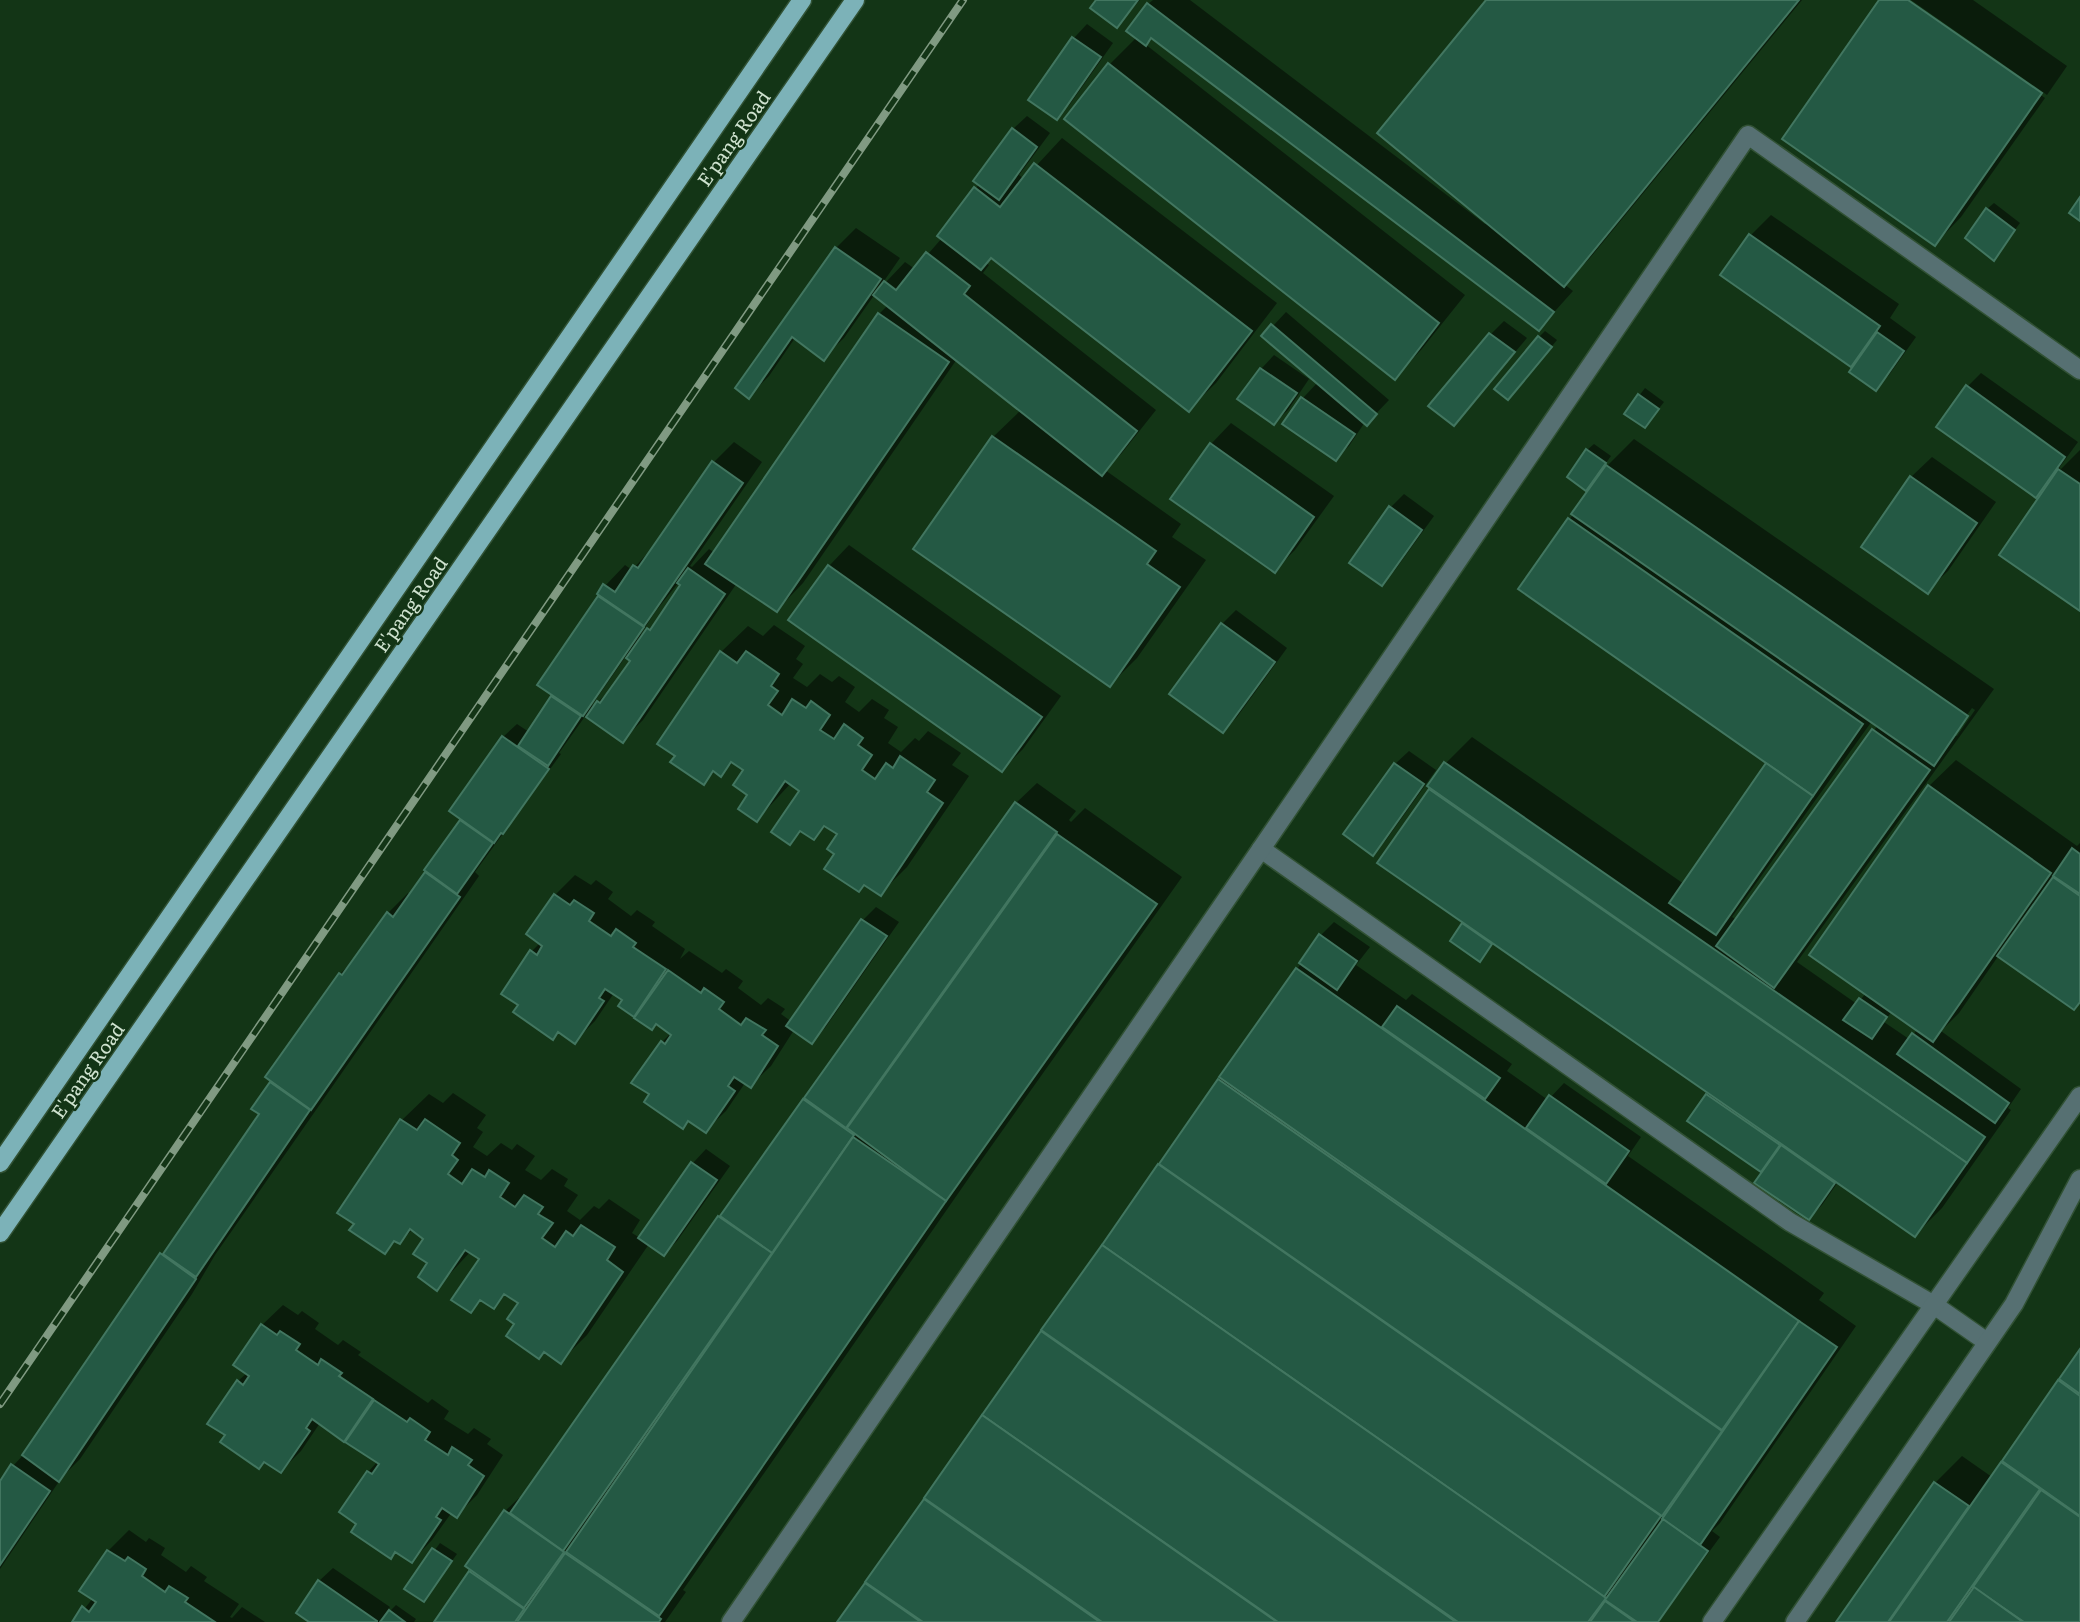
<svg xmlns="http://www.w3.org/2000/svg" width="2080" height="1622" font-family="Literata,serif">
<rect width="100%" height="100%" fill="#133516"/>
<!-- shadow -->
<g fill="#0007" fill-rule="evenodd">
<path d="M 1098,0 L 1140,0 L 1117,26 Z"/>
<path d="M 1153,0 L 1190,0 L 1485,224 L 1487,222 L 1488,0 L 1802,0 L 1590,258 L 1564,284 L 1573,291 L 1539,329 L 1153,36 L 1145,44 L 1465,295 L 1421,350 L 1395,377 L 1066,119 L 1110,64 L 1137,37 L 1148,4 Z"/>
<path d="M 1881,0 L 1905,0 L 2045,98 L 1961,217 L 1935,244 Z"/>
<path d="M 1911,0 L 1973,0 L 2067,66 L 2047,95 Z"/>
<path d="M 1087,24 L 1113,43 L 1070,104 L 1057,118 L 1030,99 L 1074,38 Z"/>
<path d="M 1027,116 L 1050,133 L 1019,175 L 1024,179 L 1062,138 L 1277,303 L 1216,383 L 1189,409 L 992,257 L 986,263 L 989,265 L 983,273 L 1156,410 L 1122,453 L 1105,470 L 1181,524 L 1172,537 L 1206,560 L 1137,658 L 1110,685 L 993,437 L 1021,410 L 957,359 L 803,583 L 777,610 L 737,583 L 643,720 L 623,740 L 586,715 L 559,753 L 561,754 L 475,872 L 479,876 L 215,1255 L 192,1294 L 80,1459 L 62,1477 L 0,1569 L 0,1484 L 13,1466 L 25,1453 L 261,1114 L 254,1109 L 340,974 L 358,956 L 388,913 L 408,893 L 411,895 L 428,871 L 463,819 L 503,737 L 517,724 L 529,732 L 555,695 L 605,586 L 625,565 L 632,570 L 655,545 L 713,463 L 734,442 L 762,462 L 690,566 L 692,567 L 709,549 L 715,553 L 879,314 L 888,305 L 875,294 L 844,338 L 823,358 L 795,338 L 769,376 L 749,396 L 836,248 L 856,228 L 900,258 L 884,281 L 886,282 L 905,262 L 915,269 L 942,238 L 939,235 L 980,183 L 1013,129 ZM 679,582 L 683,585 L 661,617 L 643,635 L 641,634 L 655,612 ZM 626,656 L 633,660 L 615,685 L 594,706 L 592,705 Z"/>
<path d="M 1994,203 L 2020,223 L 1994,258 L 1987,209 Z"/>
<path d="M 1771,215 L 1899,304 L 1890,318 L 1916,337 L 1889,375 L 1875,389 L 1860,355 L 1851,365 L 1723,275 L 1751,235 Z"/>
<path d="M 1286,312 L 1389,400 L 1367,423 L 1365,422 L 1349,446 L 1335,459 L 1285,424 L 1303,398 L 1318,382 L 1273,326 Z"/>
<path d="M 1504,321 L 1527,338 L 1454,424 L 1491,334 Z"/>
<path d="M 1545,331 L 1557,340 L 1514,392 L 1539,337 Z"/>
<path d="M 1274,355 L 1309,379 L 1288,410 L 1274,423 L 1261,369 Z"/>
<path d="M 1981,373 L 2078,442 L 2059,468 L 2061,469 L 2080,450 L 2080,609 L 2049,483 L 2035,496 L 1939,426 L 1968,386 Z"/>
<path d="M 1645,388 L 1664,402 L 1645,426 L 1626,413 Z"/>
<path d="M 1231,423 L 1334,496 L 1295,550 L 1275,570 L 1211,444 Z"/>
<path d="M 1634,439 L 1994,689 L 1797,962 L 1857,1004 L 1866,993 L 1929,786 L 1956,760 L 2077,846 L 2080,843 L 2080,1002 L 1999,955 L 1959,1013 L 1941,1031 L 2021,1089 L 2008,1108 L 2011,1110 L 1942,1208 L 1915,1235 L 1838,1182 L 1822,1205 L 1809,1218 L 1764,1172 L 1689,1121 L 1710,1092 L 1494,942 L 1480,959 L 1463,924 L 1465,922 L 1380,863 L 1432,788 L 1446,763 L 1472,737 L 1684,884 L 1769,763 L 1521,589 L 1597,480 L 1595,479 L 1586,488 L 1587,450 L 1594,444 L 1611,456 L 1603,467 L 1604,469 ZM 1972,708 L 1975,710 L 1957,736 L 1952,736 ZM 1872,721 L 1878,725 L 1737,920 L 1732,917 ZM 1892,1011 L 1918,1029 L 1909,1039 L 1884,1022 Z"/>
<path d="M 1932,457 L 1996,502 L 1948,571 L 1927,591 L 1911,477 Z"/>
<path d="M 1404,494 L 1434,516 L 1395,570 L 1381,584 L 1390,508 Z"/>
<path d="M 849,545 L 1061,696 L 1023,749 L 1002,770 L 829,566 Z"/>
<path d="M 1236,610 L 1287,648 L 1237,717 L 1223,731 L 1172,693 L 1222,624 Z"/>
<path d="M 774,625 L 805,646 L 796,659 L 803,664 L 793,678 L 807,687 L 820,674 L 832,682 L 839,676 L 855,687 L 845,702 L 859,712 L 872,699 L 889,710 L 884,718 L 898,727 L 888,743 L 901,752 L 915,738 L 919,741 L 928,731 L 961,753 L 952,765 L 969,776 L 907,867 L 880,894 L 836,853 L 839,834 L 826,826 L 814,838 L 803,830 L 790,843 L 802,791 L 791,783 L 757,820 L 746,770 L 734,761 L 721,775 L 715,771 L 704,783 L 721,652 L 748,626 L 763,636 Z"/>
<path d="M 1409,751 L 1436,770 L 1386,840 L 1373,853 L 1395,764 Z"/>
<path d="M 1037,783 L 1076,811 L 1069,820 L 1071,822 L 1085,808 L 1182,877 L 973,1172 L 683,1590 L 686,1592 L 665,1622 L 436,1622 L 473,1570 L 505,1511 L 519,1498 L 522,1500 L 720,1217 L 729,1208 L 1016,803 Z"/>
<path d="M 575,875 L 591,885 L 596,880 L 613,892 L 608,899 L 631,916 L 637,910 L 655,922 L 652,926 L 685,949 L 680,959 L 689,951 L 722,973 L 726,969 L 743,981 L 738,988 L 761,1005 L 768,998 L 785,1009 L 781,1014 L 792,1022 L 863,920 L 876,907 L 899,922 L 825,1028 L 811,1041 L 794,1030 L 771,1066 L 750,1086 L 745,1083 L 726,1111 L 705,1131 L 689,1120 L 683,1127 L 652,1093 L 662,1042 L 671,1033 L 656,1023 L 652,1028 L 620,1005 L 624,999 L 614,993 L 595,1021 L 574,1042 L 520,1005 L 532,951 L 541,942 L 555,895 Z"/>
<path d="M 1334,922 L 1370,947 L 1356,965 L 1406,1000 L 1412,994 L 1512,1064 L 1507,1071 L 1548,1100 L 1564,1083 L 1641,1137 L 1628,1156 L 1824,1293 L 1819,1300 L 1856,1326 L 1720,1523 L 1712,1531 L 1720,1537 L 1658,1622 L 839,1622 L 1321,935 Z"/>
<path d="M 453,1093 L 486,1115 L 477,1128 L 483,1132 L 473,1147 L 487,1156 L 501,1143 L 512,1150 L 517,1144 L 535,1156 L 525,1170 L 541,1180 L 552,1169 L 568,1179 L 564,1186 L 578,1195 L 567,1211 L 580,1220 L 594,1206 L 599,1209 L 609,1199 L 640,1220 L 632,1233 L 640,1238 L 693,1163 L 706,1149 L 730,1166 L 677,1241 L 664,1254 L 649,1244 L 587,1335 L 560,1362 L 516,1323 L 520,1303 L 506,1294 L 494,1306 L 483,1299 L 471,1311 L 482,1258 L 471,1251 L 437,1288 L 429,1263 L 426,1238 L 413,1229 L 400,1242 L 397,1240 L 384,1252 L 402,1120 L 429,1094 L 443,1103 Z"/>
<path d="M 283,1305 L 298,1315 L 302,1311 L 319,1323 L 315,1329 L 338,1345 L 343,1340 L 361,1352 L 358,1355 L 428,1403 L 432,1399 L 449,1411 L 444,1419 L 468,1434 L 474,1428 L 491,1439 L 487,1444 L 503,1455 L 477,1495 L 457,1515 L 452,1512 L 432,1540 L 412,1561 L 397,1551 L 391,1557 L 359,1523 L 368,1472 L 378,1461 L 353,1430 L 344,1439 L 320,1423 L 301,1451 L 281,1471 L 227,1435 L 238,1381 L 247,1373 L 262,1325 Z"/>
<path d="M 2080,1352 L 2080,1622 L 1838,1622 L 1935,1483 L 1962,1456 L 1992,1477 Z"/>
<path d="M 129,1530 L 146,1542 L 149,1538 L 165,1548 L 161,1555 L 186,1572 L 191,1566 L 207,1577 L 204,1581 L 239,1604 L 230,1617 L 232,1618 L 242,1607 L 265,1622 L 74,1622 L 93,1598 L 82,1590 L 108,1551 Z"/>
<path d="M 440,1543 L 457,1554 L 423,1600 L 407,1588 Z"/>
<path d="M 333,1568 L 390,1607 L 385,1614 L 386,1615 L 396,1605 L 416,1619 L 414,1622 L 312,1622 L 319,1581 Z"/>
</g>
<!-- building -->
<g fill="#245944" stroke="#427660" stroke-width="2">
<path d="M 1096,0 L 1138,0 L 1117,28 L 1090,8 Z"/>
<path d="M 1486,0 L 1799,0 L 1564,287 L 1377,133 Z"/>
<path d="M 1879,0 L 1908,0 L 2042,93 L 1935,246 L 1782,139 Z"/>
<path d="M 1147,3 L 1554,312 L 1539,331 L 1151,38 L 1146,46 L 1126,31 Z"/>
<path d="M 1072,37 L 1101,57 L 1057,120 L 1028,100 Z"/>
<path d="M 1108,63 L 1439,323 L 1395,380 L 1064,119 Z"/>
<path d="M 1012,128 L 1037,147 L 999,200 L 973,181 Z"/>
<path d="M 1034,163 L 1252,331 L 1189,412 L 991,258 L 981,270 L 937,236 L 974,187 L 1000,207 Z"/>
<path d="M 2080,197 L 2080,221 L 2069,213 Z"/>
<path d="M 1986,208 L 2015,230 L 1994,261 L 1965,238 Z"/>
<path d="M 1749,234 L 1880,326 L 1851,367 L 1720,275 Z"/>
<path d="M 835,247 L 881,279 L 824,361 L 792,337 L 749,399 L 735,388 Z"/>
<path d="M 926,252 L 970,286 L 964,294 L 1137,431 L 1102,476 L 873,295 L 884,281 L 896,290 Z"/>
<path d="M 878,313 L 949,362 L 777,612 L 705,564 Z"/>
<path d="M 1271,324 L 1377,414 L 1367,426 L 1261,336 Z"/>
<path d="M 1877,332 L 1904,351 L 1876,391 L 1849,372 Z"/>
<path d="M 1489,333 L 1515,352 L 1454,426 L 1428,406 Z"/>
<path d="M 1538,336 L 1552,347 L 1508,400 L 1494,389 Z"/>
<path d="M 1260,368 L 1297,393 L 1274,425 L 1237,399 Z"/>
<path d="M 1966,385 L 2065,457 L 2036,498 L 1936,427 Z"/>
<path d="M 1638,394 L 1659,409 L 1645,428 L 1624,414 Z"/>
<path d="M 1301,397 L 1355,434 L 1336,461 L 1282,424 Z"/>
<path d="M 992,436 L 1156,551 L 1147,564 L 1180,587 L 1110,687 L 913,549 Z"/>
<path d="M 1210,443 L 1314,517 L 1275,573 L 1170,499 Z"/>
<path d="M 1586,449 L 1606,463 L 1586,491 L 1567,477 Z"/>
<path d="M 712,461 L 743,483 L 644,626 L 597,594 L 603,584 L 615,592 L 633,565 L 638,568 Z"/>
<path d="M 1606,465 L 1968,716 L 1934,766 L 1571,514 Z"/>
<path d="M 2058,469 L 2080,484 L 2080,611 L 1999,555 Z"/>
<path d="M 1910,476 L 1977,523 L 1928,594 L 1861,547 Z"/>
<path d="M 1389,506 L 1422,530 L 1382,586 L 1349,563 Z"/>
<path d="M 1568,518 L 1863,724 L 1813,796 L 1518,589 Z"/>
<path d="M 828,565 L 1042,717 L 1002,772 L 788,620 Z"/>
<path d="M 688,568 L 725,594 L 623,743 L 586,717 L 597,701 L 600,703 L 630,661 L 626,658 L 647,628 L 650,630 L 680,585 L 677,583 Z"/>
<path d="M 598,596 L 644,627 L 583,716 L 537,685 Z"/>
<path d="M 1221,623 L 1275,662 L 1223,733 L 1169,694 Z"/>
<path d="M 720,651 L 737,663 L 746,651 L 779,674 L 771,686 L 778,691 L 768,705 L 782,715 L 792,699 L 806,708 L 811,701 L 830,715 L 820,730 L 834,739 L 844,724 L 863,738 L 858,745 L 872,755 L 862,770 L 875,779 L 886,763 L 893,768 L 900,756 L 935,780 L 927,792 L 943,803 L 881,896 L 864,885 L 859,892 L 824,869 L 834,854 L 827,849 L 837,834 L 824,826 L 814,840 L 800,831 L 790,845 L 771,832 L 799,791 L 785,781 L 757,822 L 738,809 L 747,795 L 733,785 L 743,770 L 731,762 L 721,777 L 713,771 L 704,785 L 670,762 L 675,756 L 657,744 Z"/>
<path d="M 551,696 L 581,716 L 548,766 L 518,746 Z"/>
<path d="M 1872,729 L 1930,770 L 1774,988 L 1716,946 Z"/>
<path d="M 502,736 L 549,769 L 503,834 L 501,833 L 494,843 L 449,811 Z"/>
<path d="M 1444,762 L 1985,1137 L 1967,1163 L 1427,786 Z"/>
<path d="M 1394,763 L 1424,784 L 1373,856 L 1343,834 Z"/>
<path d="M 1766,763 L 1813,796 L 1716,935 L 1669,903 Z"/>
<path d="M 1928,785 L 2051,873 L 1933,1042 L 1809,955 Z"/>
<path d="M 1429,789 L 1967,1163 L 1915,1237 L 1377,863 Z"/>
<path d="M 1015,802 L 1057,832 L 846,1128 L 804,1098 Z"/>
<path d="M 460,820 L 493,843 L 457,894 L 424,870 Z"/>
<path d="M 1057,834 L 1157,904 L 946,1201 L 847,1128 Z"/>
<path d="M 2072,848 L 2080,854 L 2080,894 L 2053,876 Z"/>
<path d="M 425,872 L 460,897 L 311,1110 L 265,1077 L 339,973 L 342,975 L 387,912 L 393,917 Z"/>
<path d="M 2053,877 L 2080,896 L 2080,1002 L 2074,1010 L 1997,956 Z"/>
<path d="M 554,894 L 570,905 L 574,900 L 594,913 L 589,921 L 611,936 L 616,929 L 636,943 L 633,947 L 666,969 L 634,1017 L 618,1006 L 622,1000 L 605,989 L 599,998 L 604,1001 L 575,1044 L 558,1032 L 553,1040 L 513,1012 L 518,1005 L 501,994 L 530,950 L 537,955 L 542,946 L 526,934 Z"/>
<path d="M 861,919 L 887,936 L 812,1044 L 786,1026 Z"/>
<path d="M 1462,923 L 1492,944 L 1480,962 L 1450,941 Z"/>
<path d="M 1319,934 L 1357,961 L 1337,990 L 1299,963 Z"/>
<path d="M 1296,968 L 1799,1321 L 1722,1430 L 1219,1077 Z"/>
<path d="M 668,970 L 701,993 L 704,988 L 724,1002 L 719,1009 L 741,1025 L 746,1018 L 766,1030 L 762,1035 L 778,1046 L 751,1088 L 734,1077 L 728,1086 L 735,1091 L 706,1133 L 688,1121 L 683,1129 L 644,1102 L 649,1094 L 631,1083 L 661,1041 L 665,1044 L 671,1035 L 656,1024 L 652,1030 L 634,1018 Z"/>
<path d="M 1859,998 L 1887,1017 L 1872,1039 L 1843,1020 Z"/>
<path d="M 1397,1006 L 1500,1078 L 1485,1099 L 1382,1027 Z"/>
<path d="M 1912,1033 L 2009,1103 L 1995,1123 L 1897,1054 Z"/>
<path d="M 1218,1079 L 1722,1431 L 1662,1516 L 1159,1164 Z"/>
<path d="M 270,1082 L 310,1110 L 196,1277 L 163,1254 L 259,1114 L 251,1109 Z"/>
<path d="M 1706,1094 L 1780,1145 L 1761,1172 L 1687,1121 Z"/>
<path d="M 1549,1095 L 1629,1151 L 1606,1184 L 1526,1128 Z"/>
<path d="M 803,1099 L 854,1135 L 772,1253 L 720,1216 Z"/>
<path d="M 400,1119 L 417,1130 L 425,1119 L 460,1143 L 452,1155 L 458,1160 L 448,1174 L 462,1184 L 472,1169 L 485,1177 L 489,1170 L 509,1183 L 500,1197 L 515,1207 L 524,1195 L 543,1207 L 538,1214 L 553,1223 L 542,1238 L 555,1247 L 566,1231 L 573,1236 L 581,1225 L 615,1247 L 607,1260 L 623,1272 L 561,1364 L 544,1352 L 539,1359 L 506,1336 L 514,1324 L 507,1319 L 518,1303 L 504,1294 L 494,1309 L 480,1300 L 471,1313 L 451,1300 L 479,1259 L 465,1250 L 437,1291 L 418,1277 L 427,1263 L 413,1254 L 423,1239 L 410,1229 L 400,1244 L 394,1241 L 385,1254 L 349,1230 L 354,1224 L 337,1213 Z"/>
<path d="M 853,1137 L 946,1201 L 659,1616 L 566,1552 Z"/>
<path d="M 1781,1145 L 1835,1183 L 1809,1220 L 1754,1183 Z"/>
<path d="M 691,1162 L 717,1180 L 664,1256 L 638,1238 Z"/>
<path d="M 1158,1164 L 1661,1516 L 1604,1597 L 1102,1245 Z"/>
<path d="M 718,1216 L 772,1253 L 563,1551 L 510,1513 Z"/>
<path d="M 1102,1245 L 1606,1598 L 1588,1622 L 1458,1622 L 1041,1330 Z"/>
<path d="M 160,1253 L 196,1279 L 59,1482 L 22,1455 Z"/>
<path d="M 1799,1321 L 1837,1347 L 1700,1545 L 1662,1519 Z"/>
<path d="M 261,1324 L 277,1335 L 280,1331 L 300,1344 L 296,1350 L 318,1365 L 321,1359 L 342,1373 L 339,1376 L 373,1399 L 344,1442 L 312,1419 L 306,1428 L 310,1431 L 281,1473 L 264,1462 L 259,1469 L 220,1442 L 225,1435 L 207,1424 L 237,1380 L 243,1385 L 249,1376 L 233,1365 Z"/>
<path d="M 1041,1331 L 1456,1622 L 1278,1622 L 982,1415 Z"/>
<path d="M 2080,1349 L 2080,1394 L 2059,1379 Z"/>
<path d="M 2058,1380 L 2080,1396 L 2080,1516 L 2002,1461 Z"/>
<path d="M 374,1400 L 407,1422 L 410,1418 L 430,1432 L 425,1440 L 448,1455 L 452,1447 L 472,1460 L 468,1465 L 484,1476 L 457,1518 L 442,1508 L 436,1517 L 441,1520 L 412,1563 L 395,1552 L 391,1559 L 351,1532 L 356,1524 L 339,1512 L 367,1471 L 372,1474 L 379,1464 L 345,1442 Z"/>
<path d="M 982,1415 L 1277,1622 L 1102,1622 L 924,1498 Z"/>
<path d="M 2001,1462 L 2040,1489 L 1947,1622 L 1889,1622 Z"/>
<path d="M 11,1464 L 50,1491 L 0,1565 L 0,1481 Z"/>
<path d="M 1934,1482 L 1969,1506 L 1888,1622 L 1836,1622 Z"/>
<path d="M 2041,1490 L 2080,1517 L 2080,1622 L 2024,1622 L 1973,1587 Z"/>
<path d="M 924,1499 L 1100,1622 L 923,1622 L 865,1582 Z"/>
<path d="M 504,1510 L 564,1552 L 524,1608 L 465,1566 Z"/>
<path d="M 1663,1519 L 1708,1551 L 1658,1622 L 1637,1622 L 1605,1600 Z"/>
<path d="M 432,1548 L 452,1561 L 424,1602 L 404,1589 Z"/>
<path d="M 107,1550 L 125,1561 L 128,1557 L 146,1569 L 142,1576 L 165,1592 L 169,1586 L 188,1598 L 185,1602 L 215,1622 L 72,1622 L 82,1606 L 89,1612 L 96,1602 L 79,1591 Z"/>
<path d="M 565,1553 L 661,1619 L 659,1622 L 517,1622 Z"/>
<path d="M 469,1571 L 524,1609 L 515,1622 L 434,1622 Z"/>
<path d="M 318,1580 L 377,1621 L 377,1622 L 309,1622 L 296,1613 Z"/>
<path d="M 865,1583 L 921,1622 L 837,1622 Z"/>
<path d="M 1974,1587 L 2023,1622 L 1949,1622 Z"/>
<path d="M 1605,1601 L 1635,1622 L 1590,1622 Z"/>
<path d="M 389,1610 L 405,1622 L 380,1622 Z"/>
</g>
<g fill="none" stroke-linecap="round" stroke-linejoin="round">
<!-- minor casing -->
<g stroke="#315134" stroke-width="21">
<g id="minor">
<path d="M 1261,849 L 1790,1222 L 1934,1305 L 1987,1342"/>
<path d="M 731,1622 L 1261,849 L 1748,135 L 2080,370"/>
<path d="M 1712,1622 L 2080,1096"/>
<path d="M 1795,1622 L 2014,1304 L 2080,1179"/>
</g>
</g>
<!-- major casing -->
<g stroke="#315134" stroke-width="21">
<g id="major">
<path d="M 0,1163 L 802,0"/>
<path d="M 0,1233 L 855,0"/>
</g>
</g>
<!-- minor -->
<use href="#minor" stroke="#567072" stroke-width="18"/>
<!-- major -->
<use href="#major" stroke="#7cb2b8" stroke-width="18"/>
<!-- rail casing -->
<g stroke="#809a82" stroke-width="8">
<path id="rail" d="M 0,1404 L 963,0"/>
</g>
<!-- rail -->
<use href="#rail" stroke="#133516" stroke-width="5" stroke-dasharray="16" stroke-linecap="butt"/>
</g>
<g text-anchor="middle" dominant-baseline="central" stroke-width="5" stroke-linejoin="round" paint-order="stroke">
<!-- street labels -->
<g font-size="19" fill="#cfe2cf" stroke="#133516">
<text transform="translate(733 138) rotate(-55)">E'pang Road</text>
<text transform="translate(410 604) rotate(-55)">E'pang Road</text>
<text transform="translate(87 1070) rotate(-55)">E'pang Road</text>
</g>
</g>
</svg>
